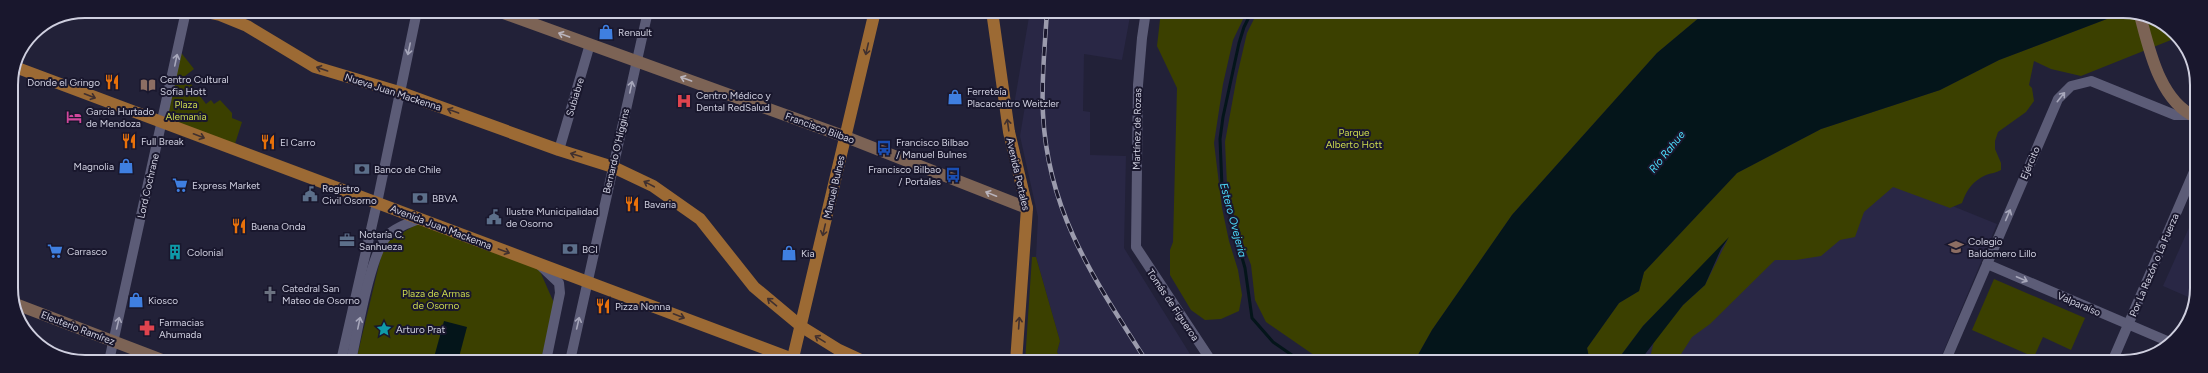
<svg xmlns="http://www.w3.org/2000/svg" width="2208" height="373" font-family="Figtree,sans-serif">
<rect width="100%" height="100%" fill="#222138"/>
<!-- built -->
<g fill="#292745">
<path d="M 1030,11 L 1131,11 L 1122,60 L 1084,54 L 1083,111 L 1090,112 L 1090,155 L 1126,156 L 1124,248 L 1195,362 L 1063,362 L 1057,352 L 1060,341 L 1036,257 L 1038,217 L 1020,136 L 1025,106 L 1014,105 Z"/>
<path d="M 1893,182 L 1997,224 L 1939,362 L 1639,362 L 1729,237 Z"/>
<path d="M 2196,212 L 2196,298 L 2195,300 L 2163,286 Z"/>
</g>
<!-- green -->
<g fill="#3b4000">
<path d="M 1161,11 L 1247,11 L 1233,40 L 1223,84 L 1214,143 L 1222,208 L 1229,241 L 1238,270 L 1242,295 L 1239,311 L 1221,319 L 1205,320 L 1191,310 L 1170,275 L 1170,250 L 1173,242 L 1177,88 L 1157,46 Z"/>
<path d="M 1258,11 L 1706,12 L 1657,53 L 1512,215 L 1432,330 L 1414,362 L 1324,362 L 1266,322 L 1255,300 L 1251,265 L 1236,225 L 1227,185 L 1225,142 L 1237,76 L 1247,33 Z"/>
<path d="M 2125,12 L 2133,12 L 2175,33 L 2178,39 L 2171,40 L 2081,76 L 2051,69 L 2034,61 L 2029,85 L 2032,88 L 2034,101 L 2026,112 L 1998,132 L 1995,141 L 1995,149 L 2001,163 L 2001,170 C 1996,173 1991,173 1986,175 C 1973,181 1967,189 1962,203 L 1950,208 L 1893,187 L 1864,212 L 1855,237 L 1840,240 L 1821,256 L 1796,260 L 1775,260 L 1710,324 L 1692,337 L 1676,362 L 1649,362 L 1654,341 L 1683,305 L 1705,285 L 1728,239 L 1643,326 L 1616,362 L 1590,362 L 1587,348 L 1619,303 L 1639,291 L 1644,272 L 1737,173 L 1821,129 L 1940,90 L 1999,60 Z"/>
<path d="M 179,50 L 194,69 L 185,76 L 206,104 L 211,100 L 214,104 L 220,100 L 232,113 L 232,118 L 242,122 L 233,150 L 163,123 Z"/>
<path d="M 417,224 L 539,269 L 554,303 L 541,361 L 356,361 L 384,244 Z"/>
<path d="M 1032,257 L 1036,257 L 1060,341 L 1057,352 L 1063,362 L 1025,362 Z"/>
<path d="M 1994,279 L 2085,318 L 2071,350 L 2043,337 L 2034,357 L 1972,330 Z"/>
</g>
<!-- water -->
<g fill="#04151a">
<path d="M 1706,12 L 2125,12 L 1999,60 L 1940,90 L 1821,129 L 1737,173 L 1644,272 L 1639,291 L 1619,303 L 1587,348 L 1590,362 L 1414,362 L 1432,330 L 1512,215 L 1657,53 Z"/>
<path d="M 1729,237 L 1721,249 L 1705,285 L 1683,305 L 1639,362 L 1616,362 L 1643,326 Z"/>
<path d="M 444,321 L 467,327 L 458,361 L 433,361 Z"/>
</g>
<g fill="none" stroke-linecap="round" stroke-linejoin="round">
<!-- stream -->
<path stroke="#04151a" stroke-width="3" d="M 1252,11 L 1244,27 L 1239,43 L 1223,117 L 1220,139 L 1222,187 L 1245,268 L 1252,318 L 1273,342 L 1302,362"/>
<!-- street -->
<g stroke="#5c5c77" stroke-width="10">
<path d="M 1146,11 L 1142,38 L 1138,85 L 1136,247 L 1212,362"/>
<path d="M 559,150 L 590,44"/>
<path d="M 1987,264 L 2172,343"/>
<path d="M 540,265 L 559,283 L 560,293 L 546,361"/>
<path d="M 109,361 L 186,11"/>
<path d="M 341,361 L 377,203 L 417,11"/>
<path d="M 351,361 C 357,334 370,255 387,236 C 394,228 409,223 419,219"/>
<path d="M 570,361 L 648,11"/>
<path d="M 1945,362 L 2058,99 L 2071,86 L 2091,81 L 2175,115 L 2191,115"/>
<path d="M 2112,362 L 2196,167"/>
</g>
<!-- secondary -->
<g stroke="#7c6355" stroke-width="12">
<path d="M 498,11 L 846,137 L 1027,208"/>
<path d="M 2140,15 C 2149,49 2160,102 2196,117"/>
<path d="M 13,303 L 165,361"/>
</g>
<!-- primary -->
<g stroke="#9c6a34" stroke-width="12">
<path d="M 201,11 L 220,15 L 247,26 L 315,67 L 399,92 L 559,150 L 613,167 L 653,186 L 700,219 L 754,287 L 802,327 L 839,350 L 865,362"/>
<path d="M 992,11 L 1009,132 L 1027,208 L 1016,362"/>
<path d="M 15,67 L 801,362"/>
<path d="M 792,362 L 875,11"/>
</g>
<!-- rail casing -->
<g stroke="#9b9bad" stroke-width="4.5">
<path id="rail" d="M 1047,11 C 1045,45 1041,80 1043,114 C 1048,214 1095,280 1147,362"/>
</g>
<!-- rail -->
<use href="#rail" stroke="#19172d" stroke-width="3" stroke-dasharray="9" stroke-linecap="butt"/>
</g>
<!-- one-way arrows -->
<defs><path id="oneway-shaft" d="M-6 0H5M1.5-3L5.5 0L1.5 3" fill="none" stroke-width="1.6" stroke-linecap="round" stroke-linejoin="round"/></defs>
<g stroke="#bab4bc">
<use href="#oneway-shaft" transform="translate(564 35) rotate(-160)"/>
<use href="#oneway-shaft" transform="translate(686 79) rotate(-160)"/>
<use href="#oneway-shaft" transform="translate(991 194) rotate(-158)"/>
</g>
<g stroke="#a7a7bb">
<use href="#oneway-shaft" transform="translate(409 49) rotate(102)"/>
<use href="#oneway-shaft" transform="translate(176 60) rotate(-78)"/>
<use href="#oneway-shaft" transform="translate(631 87) rotate(-78)"/>
<use href="#oneway-shaft" transform="translate(2061 97) rotate(-51)"/>
<use href="#oneway-shaft" transform="translate(2008 215) rotate(-67)"/>
<use href="#oneway-shaft" transform="translate(2022 279) rotate(23)"/>
<use href="#oneway-shaft" transform="translate(118 323) rotate(-77)"/>
<use href="#oneway-shaft" transform="translate(359 323) rotate(-78)"/>
<use href="#oneway-shaft" transform="translate(578 323) rotate(-77)"/>
</g>
<g stroke="#40302f">
<use href="#oneway-shaft" transform="translate(867 49) rotate(103)"/>
<use href="#oneway-shaft" transform="translate(322 69) rotate(-161)"/>
<use href="#oneway-shaft" transform="translate(90 96) rotate(21)"/>
<use href="#oneway-shaft" transform="translate(453 111) rotate(-160)"/>
<use href="#oneway-shaft" transform="translate(1008 125) rotate(-98)"/>
<use href="#oneway-shaft" transform="translate(199 136) rotate(21)"/>
<use href="#oneway-shaft" transform="translate(576 155) rotate(-163)"/>
<use href="#oneway-shaft" transform="translate(649 184) rotate(-152)"/>
<use href="#oneway-shaft" transform="translate(824 230) rotate(103)"/>
<use href="#oneway-shaft" transform="translate(504 251) rotate(20)"/>
<use href="#oneway-shaft" transform="translate(772 302) rotate(-140)"/>
<use href="#oneway-shaft" transform="translate(679 316) rotate(21)"/>
<use href="#oneway-shaft" transform="translate(1019 323) rotate(-86)"/>
<use href="#oneway-shaft" transform="translate(820 339) rotate(-148)"/>
</g>
<!-- icons -->
<defs>
<g id="shop-bare" transform="scale(1.2)"><path d="M-5-2.5h2.3a2.7 3.5 0 0 1 5.4 0H5L5.5 6h-11ZM-1.5-2.5h3a1.5 2.3 0 0 0-3 0Z" fill="#3f7fe0" stroke="#19172d" stroke-width="2.5" paint-order="stroke"/></g>
<g id="restaurant-bare" transform="scale(1.2)"><path d="M-5-6h1v4h1v-4h1v4h1v-4h1v5L-1.5 .5V6h-2V.5L-5-1ZM5-6V6H3V1.5H1.5Q1.5-4 5-6Z" fill="#e8710a" stroke="#19172d" stroke-width="2.5" paint-order="stroke"/></g>
<g id="library-bare" transform="scale(1.2)"><path d="M-6-4Q-3-5.5-.7-3.5V5Q-3 3-6 4ZM6-4Q3-5.5 .7-3.5V5Q3 3 6 4Z" fill="#8d6e63" stroke="#19172d" stroke-width="2.5" paint-order="stroke"/></g>
<g id="hospital-bare" transform="scale(1.2)"><path d="M-5-5h3v3.5h4V-5h3V5h-3V1.5h-4V5h-3Z" fill="#e0444e" stroke="#19172d" stroke-width="2.5" paint-order="stroke"/></g>
<g id="hotel-bare" transform="scale(1.2)"><path d="M-6-4.5h1.5V1H6V5H4.5V3h-9V5H-6ZM-4 0a1.8 1.8 0 1 1 3.6 0ZM.5 0V-2.5h3Q6-2.5 6 0Z" fill="#d1479c" stroke="#19172d" stroke-width="2.5" paint-order="stroke"/></g>
<g id="bus-bare" transform="scale(1.2)"><path d="M-5-6H5V4H4V6H2V4H-2V6H-4V4H-5ZM-3.5-4V0h7V-4ZM-3.5 1.2v1.5H-2V1.2ZM2 1.2v1.5H3.5V1.2Z" fill="#1a4fb4" stroke="#19172d" stroke-width="2.5" paint-order="stroke"/></g>
<g id="bank-bare" transform="scale(1.2)"><path d="M-6-4H6V4H-6ZM0-2.3a2.3 2.3 0 1 0 0 4.6a2.3 2.3 0 1 0 0-4.6Z" fill="#5c6f8a" stroke="#19172d" stroke-width="2.5" paint-order="stroke"/></g>
<g id="supermarket-bare" transform="scale(1.2)"><path d="M-6-5.5h2.5l.6 2H6L4.5 2H-2.5L-4.4-4H-6ZM-1.5 3.2a1.3 1.3 0 1 0 .1 0ZM3 3.2a1.3 1.3 0 1 0 .1 0Z" fill="#3f7fe0" stroke="#19172d" stroke-width="2.5" paint-order="stroke"/></g>
<g id="civic-bare" transform="scale(1.2)"><path d="M-.6-6.5H3V-4.5H.6V-3L4-1V1h2V6H-6V1h2V-1L-.6-3ZM-1.2 2.5V6h2.4V2.5Z" fill="#5c6f8a" stroke="#19172d" stroke-width="2.5" paint-order="stroke"/></g>
<g id="office-bare" transform="scale(1.2)"><path d="M-6-3h4V-5.5h4V-3h4V5H-6ZM-1-4.5V-3h2v-1.5ZM-6 0V1H6V0Z" fill="#5c6f8a" stroke="#19172d" stroke-width="2.5" paint-order="stroke"/></g>
<g id="school-bare" transform="scale(1.2)"><path d="M0-5L7-2L0 1L-7-2ZM-4 1L0 2.5L4 1V4Q0 6-4 4Z" fill="#8d6e63" stroke="#19172d" stroke-width="2.5" paint-order="stroke"/></g>
<g id="building-bare" transform="scale(1.2)"><path d="M-4-6H4V6H1V3H-1V6H-4ZM-2.5-4.3h1.7v1.8h-1.7ZM.8-4.3h1.7v1.8H.8ZM-2.5-1h1.7V.8h-1.7ZM.8-1h1.7V.8H.8Z" fill="#0f9aa8" stroke="#19172d" stroke-width="2.5" paint-order="stroke"/></g>
<g id="church-bare" transform="scale(1.2)"><path d="M-1.2-6h2.4v3.5h3.3v2.4h-3.3V6h-2.4V-.1h-3.3v-2.4h3.3Z" fill="#6b7280" stroke="#19172d" stroke-width="2.5" paint-order="stroke"/></g>
<g id="pharmacy-bare" transform="scale(1.2)"><path d="M-2-6h4v4h4v4h-4v4h-4v-4h-4v-4h4Z" fill="#e0444e" stroke="#19172d" stroke-width="2.5" paint-order="stroke"/></g>
<g id="sight-bare" transform="scale(1.2)"><path d="M0-6L1.8-2.2L6-1.7L2.9 1.2L3.7 5.4L0 3.3L-3.7 5.4L-2.9 1.2L-6-1.7L-1.8-2.2Z" fill="#0f9aa8" stroke="#19172d" stroke-width="2.5" paint-order="stroke"/></g>
</defs>
<g fill-rule="evenodd">
<use href="#shop-bare" x="606" y="32"/>
<use href="#restaurant-bare" x="112" y="82"/>
<use href="#library-bare" x="148" y="85"/>
<use href="#shop-bare" x="955" y="97"/>
<use href="#hospital-bare" x="684" y="101"/>
<use href="#hotel-bare" x="74" y="117"/>
<use href="#restaurant-bare" x="129" y="141"/>
<use href="#restaurant-bare" x="268" y="142"/>
<use href="#bus-bare" x="884" y="148"/>
<use href="#shop-bare" x="126" y="166"/>
<use href="#bank-bare" x="362" y="169"/>
<use href="#bus-bare" x="953" y="175"/>
<use href="#supermarket-bare" x="180" y="185"/>
<use href="#civic-bare" x="310" y="194"/>
<use href="#bank-bare" x="420" y="198"/>
<use href="#restaurant-bare" x="632" y="204"/>
<use href="#civic-bare" x="494" y="217"/>
<use href="#restaurant-bare" x="239" y="226"/>
<use href="#office-bare" x="347" y="240"/>
<use href="#school-bare" x="1956" y="247"/>
<use href="#bank-bare" x="570" y="249"/>
<use href="#supermarket-bare" x="55" y="251"/>
<use href="#building-bare" x="175" y="252"/>
<use href="#shop-bare" x="789" y="253"/>
<use href="#church-bare" x="270" y="294"/>
<use href="#shop-bare" x="136" y="300"/>
<use href="#restaurant-bare" x="603" y="306"/>
<use href="#pharmacy-bare" x="147" y="328"/>
<use href="#sight-bare" x="384" y="329"/>
</g>
<g text-anchor="middle" dominant-baseline="central" stroke-width="4" stroke-linejoin="round" paint-order="stroke">
<!-- poi labels -->
<g font-size="10" fill="#cfcfdf" stroke="#19172d" text-anchor="start">
<text x="618" y="32">Renault</text>
<text x="160" y="79">Centro Cultural<tspan x="160" dy="12">Sofia Hott</tspan></text>
<text x="100" y="82" text-anchor="end">Donde el Gringo</text>
<text x="967" y="91">Ferreteía<tspan x="967" dy="12">Placacentro Weitzler</tspan></text>
<text x="696" y="95">Centro Médico y<tspan x="696" dy="12">Dental RedSalud</tspan></text>
<text x="86" y="111">Garcia Hurtado<tspan x="86" dy="12">de Mendoza</tspan></text>
<text x="141" y="141">Full Break</text>
<text x="280" y="142">El Carro</text>
<text x="896" y="142">Francisco Bilbao<tspan x="896" dy="12">/ Manuel Bulnes</tspan></text>
<text x="114" y="166" text-anchor="end">Magnolia</text>
<text x="374" y="169">Banco de Chile</text>
<text x="941" y="169" text-anchor="end">Francisco Bilbao<tspan x="941" dy="12">/ Portales</tspan></text>
<text x="192" y="185">Express Market</text>
<text x="322" y="188">Registro<tspan x="322" dy="12">Civil Osorno</tspan></text>
<text x="432" y="198">BBVA</text>
<text x="644" y="204">Bavaria</text>
<text x="506" y="211">Ilustre Municipalidad<tspan x="506" dy="12">de Osorno</tspan></text>
<text x="251" y="226">Buena Onda</text>
<text x="359" y="234">Notaría C.<tspan x="359" dy="12">Sanhueza</tspan></text>
<text x="1968" y="241">Colegio<tspan x="1968" dy="12">Baldomero Lillo</tspan></text>
<text x="582" y="249">BCI</text>
<text x="67" y="251">Carrasco</text>
<text x="187" y="252">Colonial</text>
<text x="801" y="253">Kia</text>
<text x="282" y="288">Catedral San<tspan x="282" dy="12">Mateo de Osorno</tspan></text>
<text x="148" y="300">Kiosco</text>
<text x="615" y="306">Pizza Nonna</text>
<text x="159" y="322">Farmacias<tspan x="159" dy="12">Ahumada</tspan></text>
<text x="396" y="329">Arturo Prat</text>
</g>
<!-- street labels -->
<g font-size="10" fill="#cfcfdf" stroke="#19172d">
<text transform="translate(393 92) rotate(18)">Nueva Juan Mackenna</text>
<text transform="translate(575 97) rotate(-73)">Subiabre</text>
<text transform="translate(820 128) rotate(20)">Francisco Bilbao</text>
<text transform="translate(1137 129) rotate(-89)">Martínez de Rozas</text>
<text transform="translate(616 151) rotate(-77)">Bernardo O'Higgins</text>
<text transform="translate(2030 163) rotate(-67)">Ejército</text>
<text transform="translate(1018 174) rotate(77)">Avenida Portales</text>
<text transform="translate(148 186) rotate(-77)">Lord Cochrane</text>
<text transform="translate(834 187) rotate(-77)">Manuel Bulnes</text>
<text transform="translate(441 227) rotate(21)">Avenida Juan Mackenna</text>
<text transform="translate(2154 265) rotate(-67)">Por La Razón o La Fuerza</text>
<text transform="translate(2079 304) rotate(23)">Valparaíso</text>
<text transform="translate(1173 305) rotate(56)">Tomás de Figueroa</text>
<text transform="translate(78 328) rotate(21)">Eleuterio Ramírez</text>
</g>
<!-- park labels -->
<g font-size="10" fill="#cbd84e" stroke="#19172d">
<text x="186" y="104">Plaza<tspan x="186" dy="12">Alemania</tspan></text>
<text x="1354" y="132">Parque<tspan x="1354" dy="12">Alberto Hott</tspan></text>
<text x="436" y="293">Plaza de Armas<tspan x="436" dy="12">de Osorno</tspan></text>
</g>
<!-- water labels -->
<g font-size="11" font-style="italic" fill="#4cdcfc" stroke="#19172d">
<text transform="translate(1667 152) rotate(-51)">Río Rahue</text>
<text transform="translate(1233 220) rotate(75)">Estero Ovejeria</text>
</g>
</g>
<!-- crop -->
<path d="M0 0H2208V373H0ZM85 18H2123A67 67 0 0 1 2190 85V288A67 67 0 0 1 2123 355H85A67 67 0 0 1 18 288V85A67 67 0 0 1 85 18Z" fill="#19172d" fill-rule="evenodd"/>
<path fill="none" stroke="#cfcfdf" stroke-width="2" d="M85 18H2123A67 67 0 0 1 2190 85V288A67 67 0 0 1 2123 355H85A67 67 0 0 1 18 288V85A67 67 0 0 1 85 18Z"/>
</svg>
